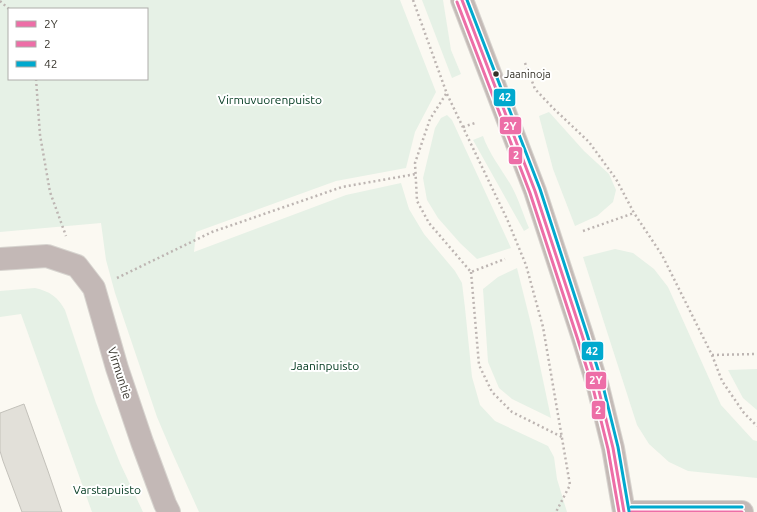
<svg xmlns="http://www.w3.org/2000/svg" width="757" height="512" font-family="Ubuntu,sans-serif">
<rect width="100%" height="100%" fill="#fbf9f2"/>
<!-- green -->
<g fill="#e6f1e6" fill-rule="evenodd">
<path d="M 0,0 L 400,0 L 436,92 L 415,132 L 406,168 L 336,181 L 196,232 L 194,252 L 346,195 L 401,183 L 409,209 L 424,234 L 455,271 L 462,283 L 465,308 L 472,377 L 480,405 L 495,421 L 548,446 L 554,457 L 557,479 L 567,512 L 199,512 L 171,450 L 157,417 L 115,293 L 106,260 L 101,223 L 0,232 ZM 9,9 L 147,9 L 147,79 L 9,79 Z"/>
<path d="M 422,0 L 443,0 L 451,50 L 461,74 L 452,78 Z"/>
<path d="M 549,112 L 584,151 L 609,174 L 616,190 L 613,202 L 597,216 L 575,226 L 553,169 L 539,116 Z"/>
<path d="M 447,115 L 452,120 L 511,248 L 477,259 L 460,243 L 438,218 L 427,200 L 423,178 L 435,128 L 441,118 Z"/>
<path d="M 483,136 C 489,154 503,171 512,187 C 519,200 523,214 529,228 L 524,231 L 473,140 Z"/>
<path d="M 615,249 L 633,253 L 654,269 L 668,287 L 721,405 L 753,440 L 757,441 L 757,478 L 688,471 L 669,462 L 649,444 L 637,425 L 583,257 Z"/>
<path d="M 517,268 L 532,328 L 551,418 L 512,399 L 499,388 L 488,362 L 483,289 L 498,277 Z"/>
<path d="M 35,288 C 49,291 58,297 65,310 L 96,403 L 120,463 L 143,512 L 92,512 L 21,314 L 0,317 L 0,291 Z"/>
<path d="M 757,369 L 757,410 L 743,398 L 728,370 Z"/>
</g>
<!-- building -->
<path fill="#e2e0d9" stroke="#c3c1ba" d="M 24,404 L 48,471 L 62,512 L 22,512 L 3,461 L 0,451 L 0,413 Z"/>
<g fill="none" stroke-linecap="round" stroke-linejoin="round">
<!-- minor casing -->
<g stroke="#d7d4cf" stroke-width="24">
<g id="minor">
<path d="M 0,259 L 47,256 L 77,266 L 94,288 L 117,368 L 142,442 L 165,504 L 169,512"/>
<path d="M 631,512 L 742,512"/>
</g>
</g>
<!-- major casing -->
<g stroke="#d7d4cf" stroke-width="24">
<path id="major" d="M 462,0 L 535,191 L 582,335 L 598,387 L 613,448 L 624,512"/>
</g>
<!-- path -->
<g stroke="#bdb5b2" stroke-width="2.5" stroke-dasharray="2 3" stroke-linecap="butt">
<path d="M 413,0 L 447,94 L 507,219 L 526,265 L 543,327 L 570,485 L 556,512"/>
<path d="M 0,1 L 9,9"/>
<path d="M 525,63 L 535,89 L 553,108 L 589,142 L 616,179 L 634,213 L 662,255 L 712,355 L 722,381 L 744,413 L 757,426"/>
<path d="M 36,79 L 40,135 L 50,192 L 66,236"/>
<path d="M 446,94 L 430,119 L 415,163 L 417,201 L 429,223 L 471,272 L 505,259"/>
<path d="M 463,127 L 475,123"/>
<path d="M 583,231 L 634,213"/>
<path d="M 471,272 L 479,365 L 492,392 L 512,412 L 562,437"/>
<path d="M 117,278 L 212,232 L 342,187 L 416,174"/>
<path d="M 712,355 L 757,354"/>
</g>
<!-- minor -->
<use href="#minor" stroke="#c3b8b6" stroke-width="22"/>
<!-- major -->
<use href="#major" stroke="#c4bab6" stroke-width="22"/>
<!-- bus-1 casing -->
<g stroke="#fff" stroke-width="6">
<g id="bus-1">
<path d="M 462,0 L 535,191 L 582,335 L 598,387 L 613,448 L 624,512"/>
<path d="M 631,512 L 742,512"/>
</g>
</g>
<!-- bus-2 casing -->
<g stroke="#fff" stroke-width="6">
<path id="bus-2" d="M 457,2 L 530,193 L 577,337 L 593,388 L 608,449 L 619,512"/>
</g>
<!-- bus-3 casing -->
<g stroke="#fff" stroke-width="6">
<g id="bus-3">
<path d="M 467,0 L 540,189 L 587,334 L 603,386 L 618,447 L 629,511"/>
<path d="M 631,507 L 742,507"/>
</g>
</g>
<!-- bus-1 -->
<use href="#bus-1" stroke="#ed6ea7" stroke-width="3"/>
<!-- bus-2 -->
<use href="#bus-2" stroke="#ed6ea7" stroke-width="3"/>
<!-- bus-3 -->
<use href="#bus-3" stroke="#00a9ce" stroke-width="3"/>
</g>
<!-- markers -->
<circle fill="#35322a" stroke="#fff" stroke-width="1.5" cx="496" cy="74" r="3.5"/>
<g text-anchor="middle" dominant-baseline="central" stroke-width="4" stroke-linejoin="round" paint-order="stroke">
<!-- bus labels -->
<g font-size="11" fill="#35322a" stroke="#fff" text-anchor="start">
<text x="504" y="74">Jaaninoja</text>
</g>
<!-- park labels -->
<g font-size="12" fill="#00391f" stroke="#fff">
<text x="270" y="99">Virmuvuorenpuisto</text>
<text x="325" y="365">Jaaninpuisto</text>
<text x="107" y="489">Varstapuisto</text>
</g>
<!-- street labels -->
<g font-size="12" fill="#35322a" stroke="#fff">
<text transform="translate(120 373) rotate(72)">Virmuntie</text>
</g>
</g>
<g stroke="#fff" stroke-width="1.5">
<rect x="493" y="88" width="23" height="19" rx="4" fill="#00a9ce"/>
<rect x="499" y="116" width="23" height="19" rx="4" fill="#ed6ea7"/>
<rect x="508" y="146" width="15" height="19" rx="4" fill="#ed6ea7"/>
<rect x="581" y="341" width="23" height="20" rx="4" fill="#00a9ce"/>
<rect x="585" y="371" width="22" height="19" rx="4" fill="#ed6ea7"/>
<rect x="591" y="400" width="15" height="20" rx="4" fill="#ed6ea7"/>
</g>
<g font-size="11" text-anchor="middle" font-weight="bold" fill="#fff">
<text x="505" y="101">42</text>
<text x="510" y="130">2Y</text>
<text x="516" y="159">2</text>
<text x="592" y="355">42</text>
<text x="596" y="384">2Y</text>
<text x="598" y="414">2</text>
</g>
<!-- legend -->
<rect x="8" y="8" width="140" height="72" fill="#ffffff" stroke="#aeadaa"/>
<rect x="16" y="21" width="20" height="6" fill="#ed6ea7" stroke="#aeadaa"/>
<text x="44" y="28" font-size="12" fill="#35322a">2Y</text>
<rect x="16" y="41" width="20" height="6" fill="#ed6ea7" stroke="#aeadaa"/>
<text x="44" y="48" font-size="12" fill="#35322a">2</text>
<rect x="16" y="61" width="20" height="6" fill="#00a9ce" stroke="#aeadaa"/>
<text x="44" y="68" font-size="12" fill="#35322a">42</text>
</svg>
